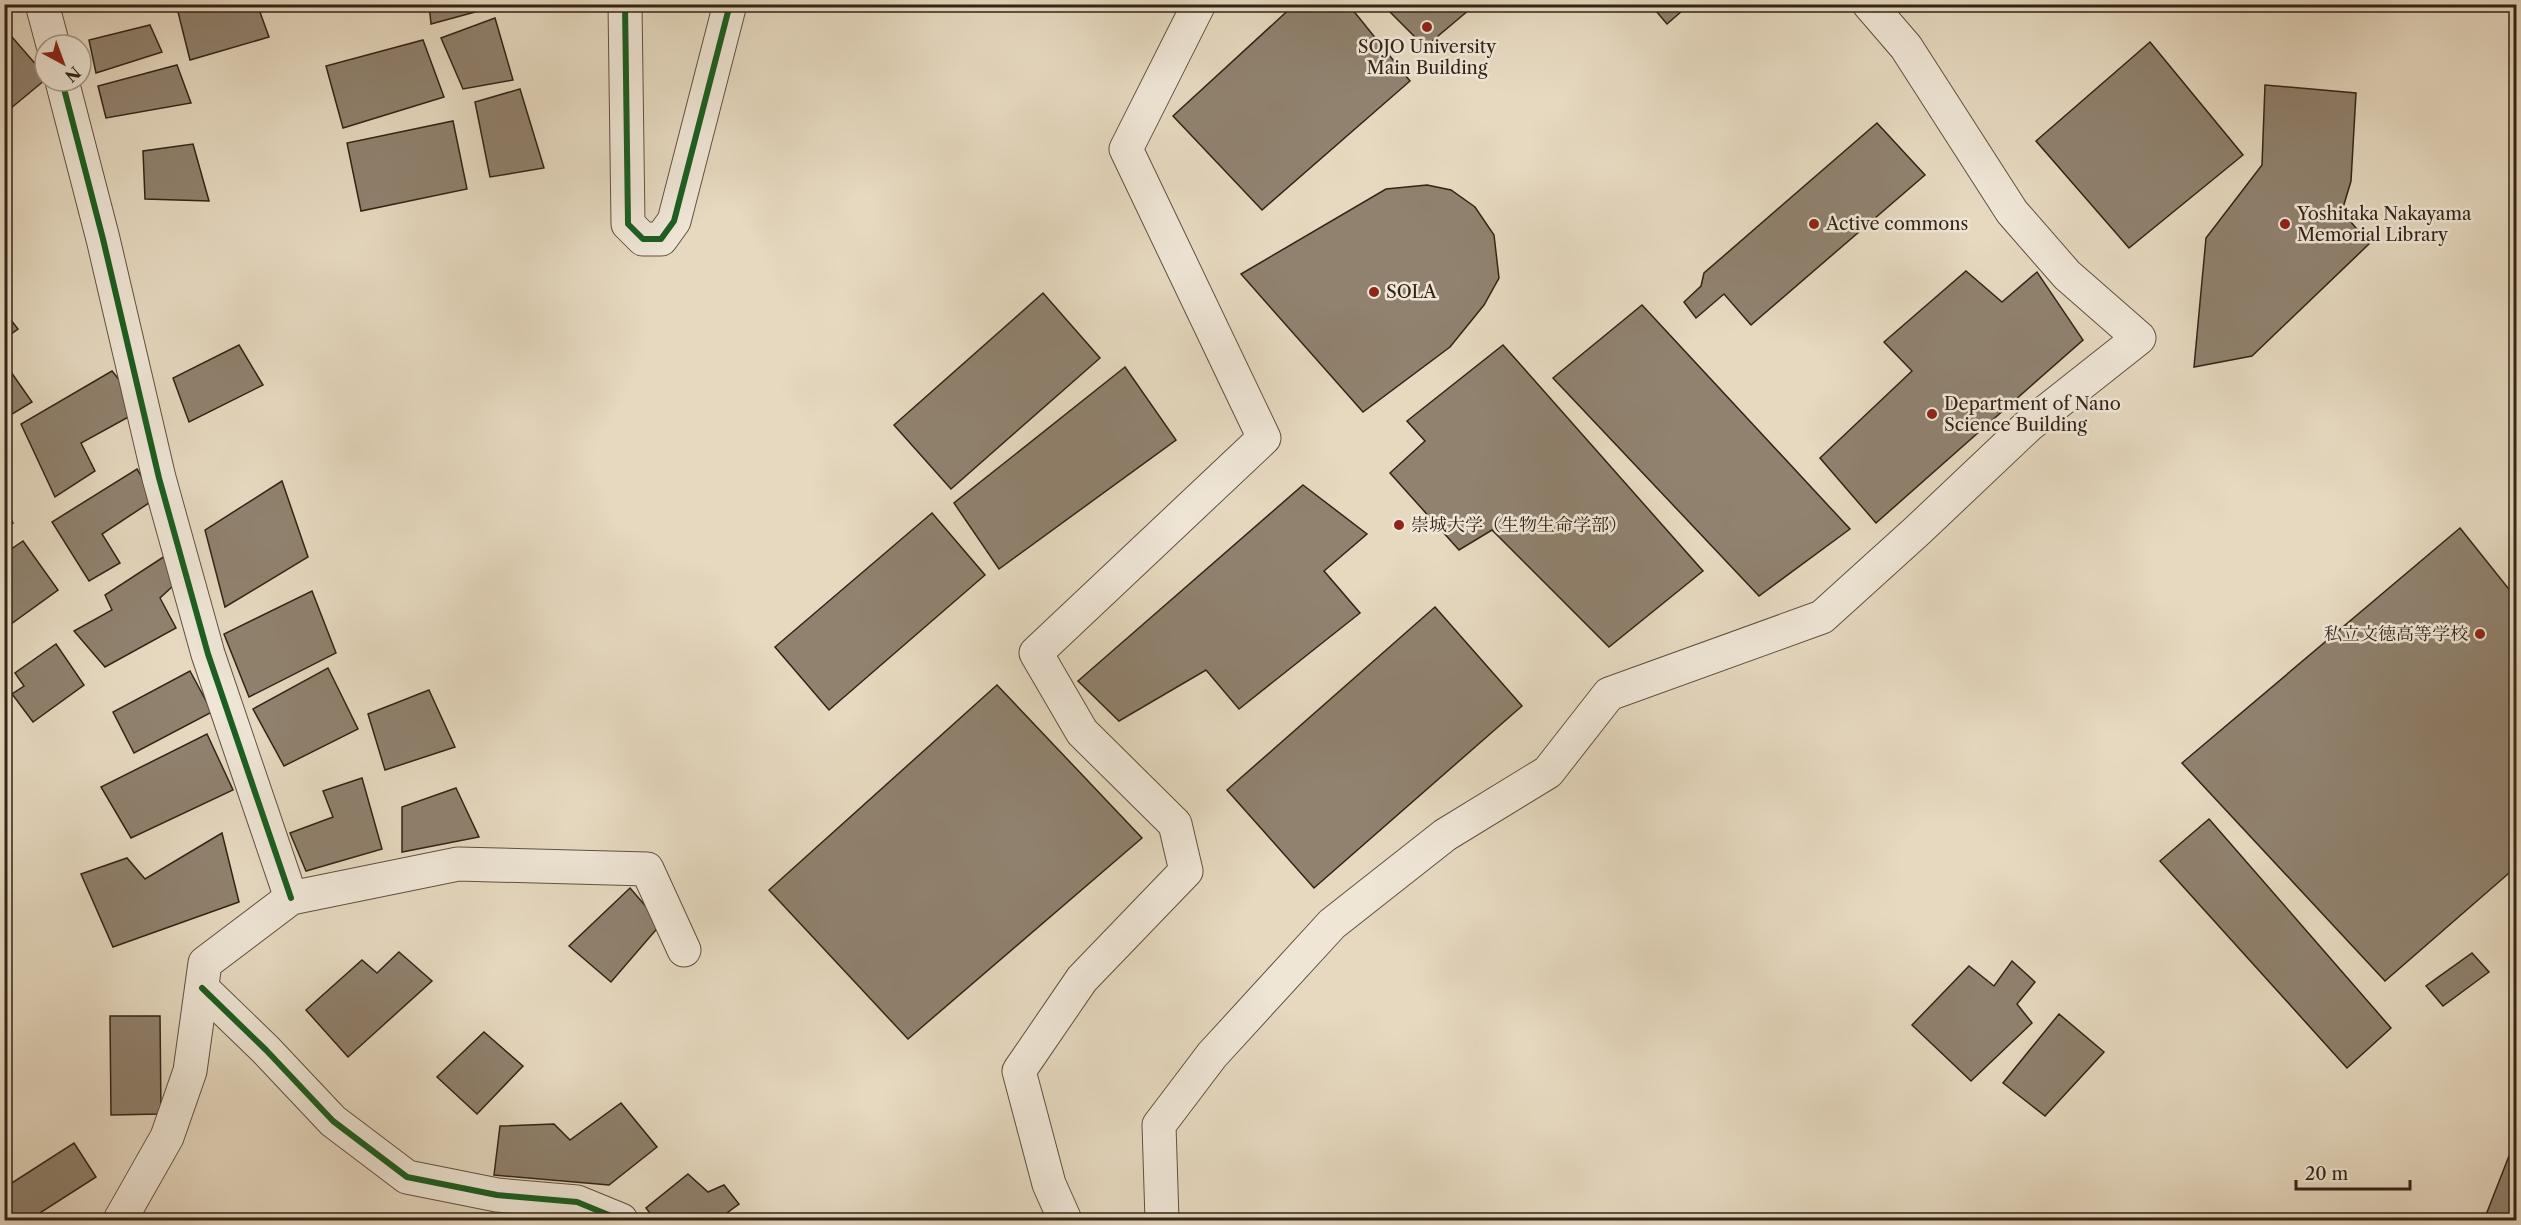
<svg xmlns="http://www.w3.org/2000/svg" width="2521" height="1225" font-family="'Libre Caslon Text','Noto Serif JP',serif">
<rect width="100%" height="100%" fill="#e6d9c0"/>
<filter id="stains"><feTurbulence type="fractalNoise" baseFrequency=".00333" numOctaves="4"/><feColorMatrix values="0 0 0 0 .2 0 0 0 0 .09 0 0 0 0 .02 0 0 0 .5 -.17"/></filter>
<radialGradient id="worn" r=".72"><stop offset=".6" stop-color="#630" stop-opacity="0"/><stop offset="1" stop-color="#630" stop-opacity=".3"/></radialGradient>
<!-- building -->
<g fill="#90826f" stroke="#322417" stroke-width="1.5">
<path d="M 176,4 L 257,4 L 269,37 L 190,60 Z"/>
<path d="M 429,4 L 489,4 L 490,8 L 431,24 Z"/>
<path d="M 1295,4 L 1348,4 L 1410,81 L 1262,210 L 1173,116 Z"/>
<path d="M 1382,4 L 1476,4 L 1425,47 Z"/>
<path d="M 1650,4 L 1690,4 L 1667,24 Z"/>
<path d="M 495,18 L 513,80 L 463,89 L 441,38 Z"/>
<path d="M 150,25 L 162,52 L 96,73 L 89,40 Z"/>
<path d="M 12,37 L 45,75 L 45,80 L 5,113 L 4,43 Z"/>
<path d="M 423,40 L 444,97 L 343,128 L 326,66 Z"/>
<path d="M 2150,42 L 2243,155 L 2129,248 L 2036,141 Z"/>
<path d="M 177,65 L 191,103 L 106,118 L 98,86 Z"/>
<path d="M 2265,85 L 2356,93 L 2351,181 L 2342,211 L 2369,244 L 2252,356 L 2194,367 L 2206,238 L 2262,165 Z"/>
<path d="M 520,89 L 544,168 L 490,177 L 475,102 Z"/>
<path d="M 453,121 L 467,189 L 361,211 L 347,143 Z"/>
<path d="M 1877,123 L 1925,175 L 1751,325 L 1724,294 L 1696,318 L 1684,302 L 1701,286 L 1704,273 Z"/>
<path d="M 193,144 L 209,201 L 145,199 L 143,151 Z"/>
<path d="M 1427,185 L 1451,190 L 1475,207 L 1494,235 L 1499,278 L 1484,305 L 1450,347 L 1363,412 L 1241,274 L 1386,189 Z"/>
<path d="M 1966,271 L 2002,302 L 2037,272 L 2083,340 L 1876,523 L 1820,458 L 1912,371 L 1884,342 Z"/>
<path d="M 1043,293 L 1100,358 L 951,489 L 894,425 Z"/>
<path d="M 1642,305 L 1850,529 L 1759,596 L 1553,378 Z"/>
<path d="M 4,311 L 18,329 L 4,339 Z"/>
<path d="M 239,345 L 263,385 L 189,422 L 173,378 Z"/>
<path d="M 1503,345 L 1703,571 L 1609,647 L 1492,530 L 1459,550 L 1390,473 L 1425,441 L 1407,421 Z"/>
<path d="M 4,362 L 32,402 L 4,419 Z"/>
<path d="M 1125,367 L 1176,440 L 999,569 L 954,503 Z"/>
<path d="M 112,371 L 143,409 L 81,443 L 95,471 L 55,497 L 21,424 Z"/>
<path d="M 137,469 L 155,499 L 102,534 L 120,563 L 89,581 L 52,522 Z"/>
<path d="M 282,481 L 308,557 L 225,607 L 205,530 Z"/>
<path d="M 1303,485 L 1367,534 L 1324,571 L 1360,613 L 1239,709 L 1206,670 L 1119,721 L 1078,681 Z"/>
<path d="M 4,509 L 13,523 L 4,528 Z"/>
<path d="M 932,513 L 985,575 L 829,710 L 775,647 Z"/>
<path d="M 2460,528 L 2516,598 L 2516,867 L 2385,981 L 2182,763 Z"/>
<path d="M 23,541 L 58,590 L 4,629 L 4,554 Z"/>
<path d="M 165,556 L 175,584 L 160,598 L 176,628 L 105,667 L 74,631 L 112,610 L 105,595 Z"/>
<path d="M 312,591 L 336,653 L 249,697 L 224,634 Z"/>
<path d="M 1435,607 L 1522,706 L 1314,888 L 1227,790 Z"/>
<path d="M 56,644 L 84,685 L 33,722 L 12,694 L 24,686 L 15,673 Z"/>
<path d="M 328,668 L 358,729 L 284,766 L 253,709 Z"/>
<path d="M 190,671 L 212,712 L 134,753 L 113,712 Z"/>
<path d="M 997,685 L 1142,838 L 908,1039 L 769,890 Z"/>
<path d="M 429,690 L 455,747 L 385,770 L 368,714 Z"/>
<path d="M 207,734 L 233,790 L 131,838 L 101,787 Z"/>
<path d="M 362,778 L 382,849 L 306,871 L 290,833 L 333,817 L 323,791 Z"/>
<path d="M 456,788 L 479,837 L 402,852 L 402,807 Z"/>
<path d="M 2209,819 L 2391,1028 L 2347,1068 L 2160,861 Z"/>
<path d="M 222,833 L 239,902 L 113,947 L 81,874 L 127,858 L 145,879 Z"/>
<path d="M 630,888 L 661,924 L 611,982 L 569,946 Z"/>
<path d="M 399,952 L 432,981 L 348,1057 L 306,1010 L 362,960 L 377,973 Z"/>
<path d="M 2472,953 L 2489,972 L 2443,1006 L 2426,986 Z"/>
<path d="M 2012,961 L 2035,982 L 2017,1004 L 2032,1023 L 1971,1081 L 1912,1025 L 1969,966 L 1994,986 Z"/>
<path d="M 2059,1014 L 2104,1052 L 2045,1116 L 2003,1083 Z"/>
<path d="M 110,1016 L 160,1016 L 161,1114 L 111,1115 Z"/>
<path d="M 484,1032 L 523,1066 L 477,1114 L 437,1077 Z"/>
<path d="M 621,1103 L 657,1147 L 609,1185 L 494,1175 L 500,1126 L 554,1124 L 570,1140 Z"/>
<path d="M 2516,1138 L 2516,1220 L 2484,1220 Z"/>
<path d="M 74,1143 L 96,1177 L 29,1220 L 17,1220 L 4,1201 L 4,1188 Z"/>
<path d="M 688,1174 L 708,1192 L 724,1185 L 739,1204 L 717,1220 L 655,1220 L 646,1208 Z"/>
</g>
<g fill="none" stroke-linecap="round" stroke-linejoin="round">
<!-- minor casing -->
<g stroke="#5f5141" stroke-width="35">
<g id="minor">
<path d="M 42,4 L 53,45"/>
<path d="M 625,4 L 628,224 L 643,239 L 661,239 L 674,221 L 730,4"/>
<path d="M 62,81 L 103,239 L 159,478 L 208,654 L 291,898"/>
<path d="M 202,988 L 266,1050 L 333,1121 L 407,1177 L 497,1195 L 577,1202 L 621,1220"/>
<path d="M 120,1220 L 167,1137 L 190,1071 L 205,963 L 291,898 L 458,864 L 647,869 L 684,950"/>
<path d="M 1065,1220 L 1049,1184 L 1019,1071 L 1082,979 L 1186,871 L 1175,824 L 1082,732 L 1036,653 L 1264,438 L 1126,149 L 1199,4"/>
<path d="M 1162,1220 L 1159,1125 L 1212,1055 L 1332,924 L 1445,835 L 1548,772 L 1609,694 L 1822,617 L 1917,531 L 2029,425 L 2139,338 L 2067,275 L 2012,212 L 1906,47 L 1869,4"/>
</g>
</g>
<!-- minor -->
<use href="#minor" stroke="#efe6d6" stroke-width="33"/>
<!-- cycleway casing -->
<g stroke="#efe6d6" stroke-width="10">
<g id="cycleway">
<path d="M 625,4 L 628,224 L 643,239 L 661,239 L 674,221 L 730,4"/>
<path d="M 62,81 L 103,239 L 159,478 L 208,654 L 291,898"/>
<path d="M 202,988 L 266,1050 L 333,1121 L 407,1177 L 497,1195 L 577,1202 L 621,1220"/>
</g>
</g>
<!-- cycleway -->
<use href="#cycleway" stroke="#1b5e20" stroke-width="6"/>
</g>
<!-- markers -->
<g fill="#8f2418" stroke="#efe6d6" stroke-width="2">
<circle cx="1427" cy="27" r="6"/>
<circle cx="1814" cy="224" r="6"/>
<circle cx="2285" cy="224" r="6"/>
<circle cx="1374" cy="292" r="6"/>
<circle cx="1932" cy="414" r="6"/>
<circle cx="1399" cy="525" r="6"/>
<circle cx="2480" cy="634" r="6"/>
</g>
<g text-anchor="middle" dominant-baseline="central" stroke-width="5" stroke-linejoin="round" paint-order="stroke">
<!-- poi labels -->
<g font-size="18" fill="#322417" stroke="#efe6d6" text-anchor="start">
<text x="1427" y="47" text-anchor="middle">SOJO University<tspan x="1427" dy="21">Main Building</tspan></text>
<text x="2297" y="214">Yoshitaka Nakayama<tspan x="2297" dy="21">Memorial Library</tspan></text>
<text x="1826" y="224">Active commons</text>
<text x="1386" y="292">SOLA</text>
<text x="1944" y="404">Department of Nano<tspan x="1944" dy="21">Science Building</tspan></text>
<text x="1411" y="525">崇城大学（生物生命学部）</text>
<text x="2468" y="634" text-anchor="end">私立文徳高等学校</text>
</g>
</g>
<!-- margin -->
<rect width="2521" height="1225" fill="none" stroke="#e6d9c0" stroke-width="24"/>
<rect x="6" y="6" width="2509" height="1213" fill="none" stroke="#322417" stroke-width="3"/>
<rect x="12" y="12" width="2497" height="1201" fill="none" stroke="#322417" stroke-width="1.5"/>
<!-- north arrow -->
<g transform="translate(63 63) rotate(139)"><circle r="28" fill="#efe6d6" stroke="#a3988a" stroke-width="1.5"/>
<path d="M0-4.5L10 22L0 15L-10 22Z" fill="#8f2418"/>
<text y="-9" font-size="16" font-weight="bold" text-anchor="middle" fill="#322417">N</text>
</g>
<!-- scale -->
<path d="M2296 1180v9h114v-9" fill="none" stroke="#322417" stroke-width="3"/>
<text x="2305" y="1180" font-size="18" fill="#322417" stroke="#efe6d6" stroke-width="4.5" paint-order="stroke">20 m</text>
<rect width="100%" height="100%" filter="url(#stains)"/>
<rect width="100%" height="100%" fill="url(#worn)"/>
</svg>
